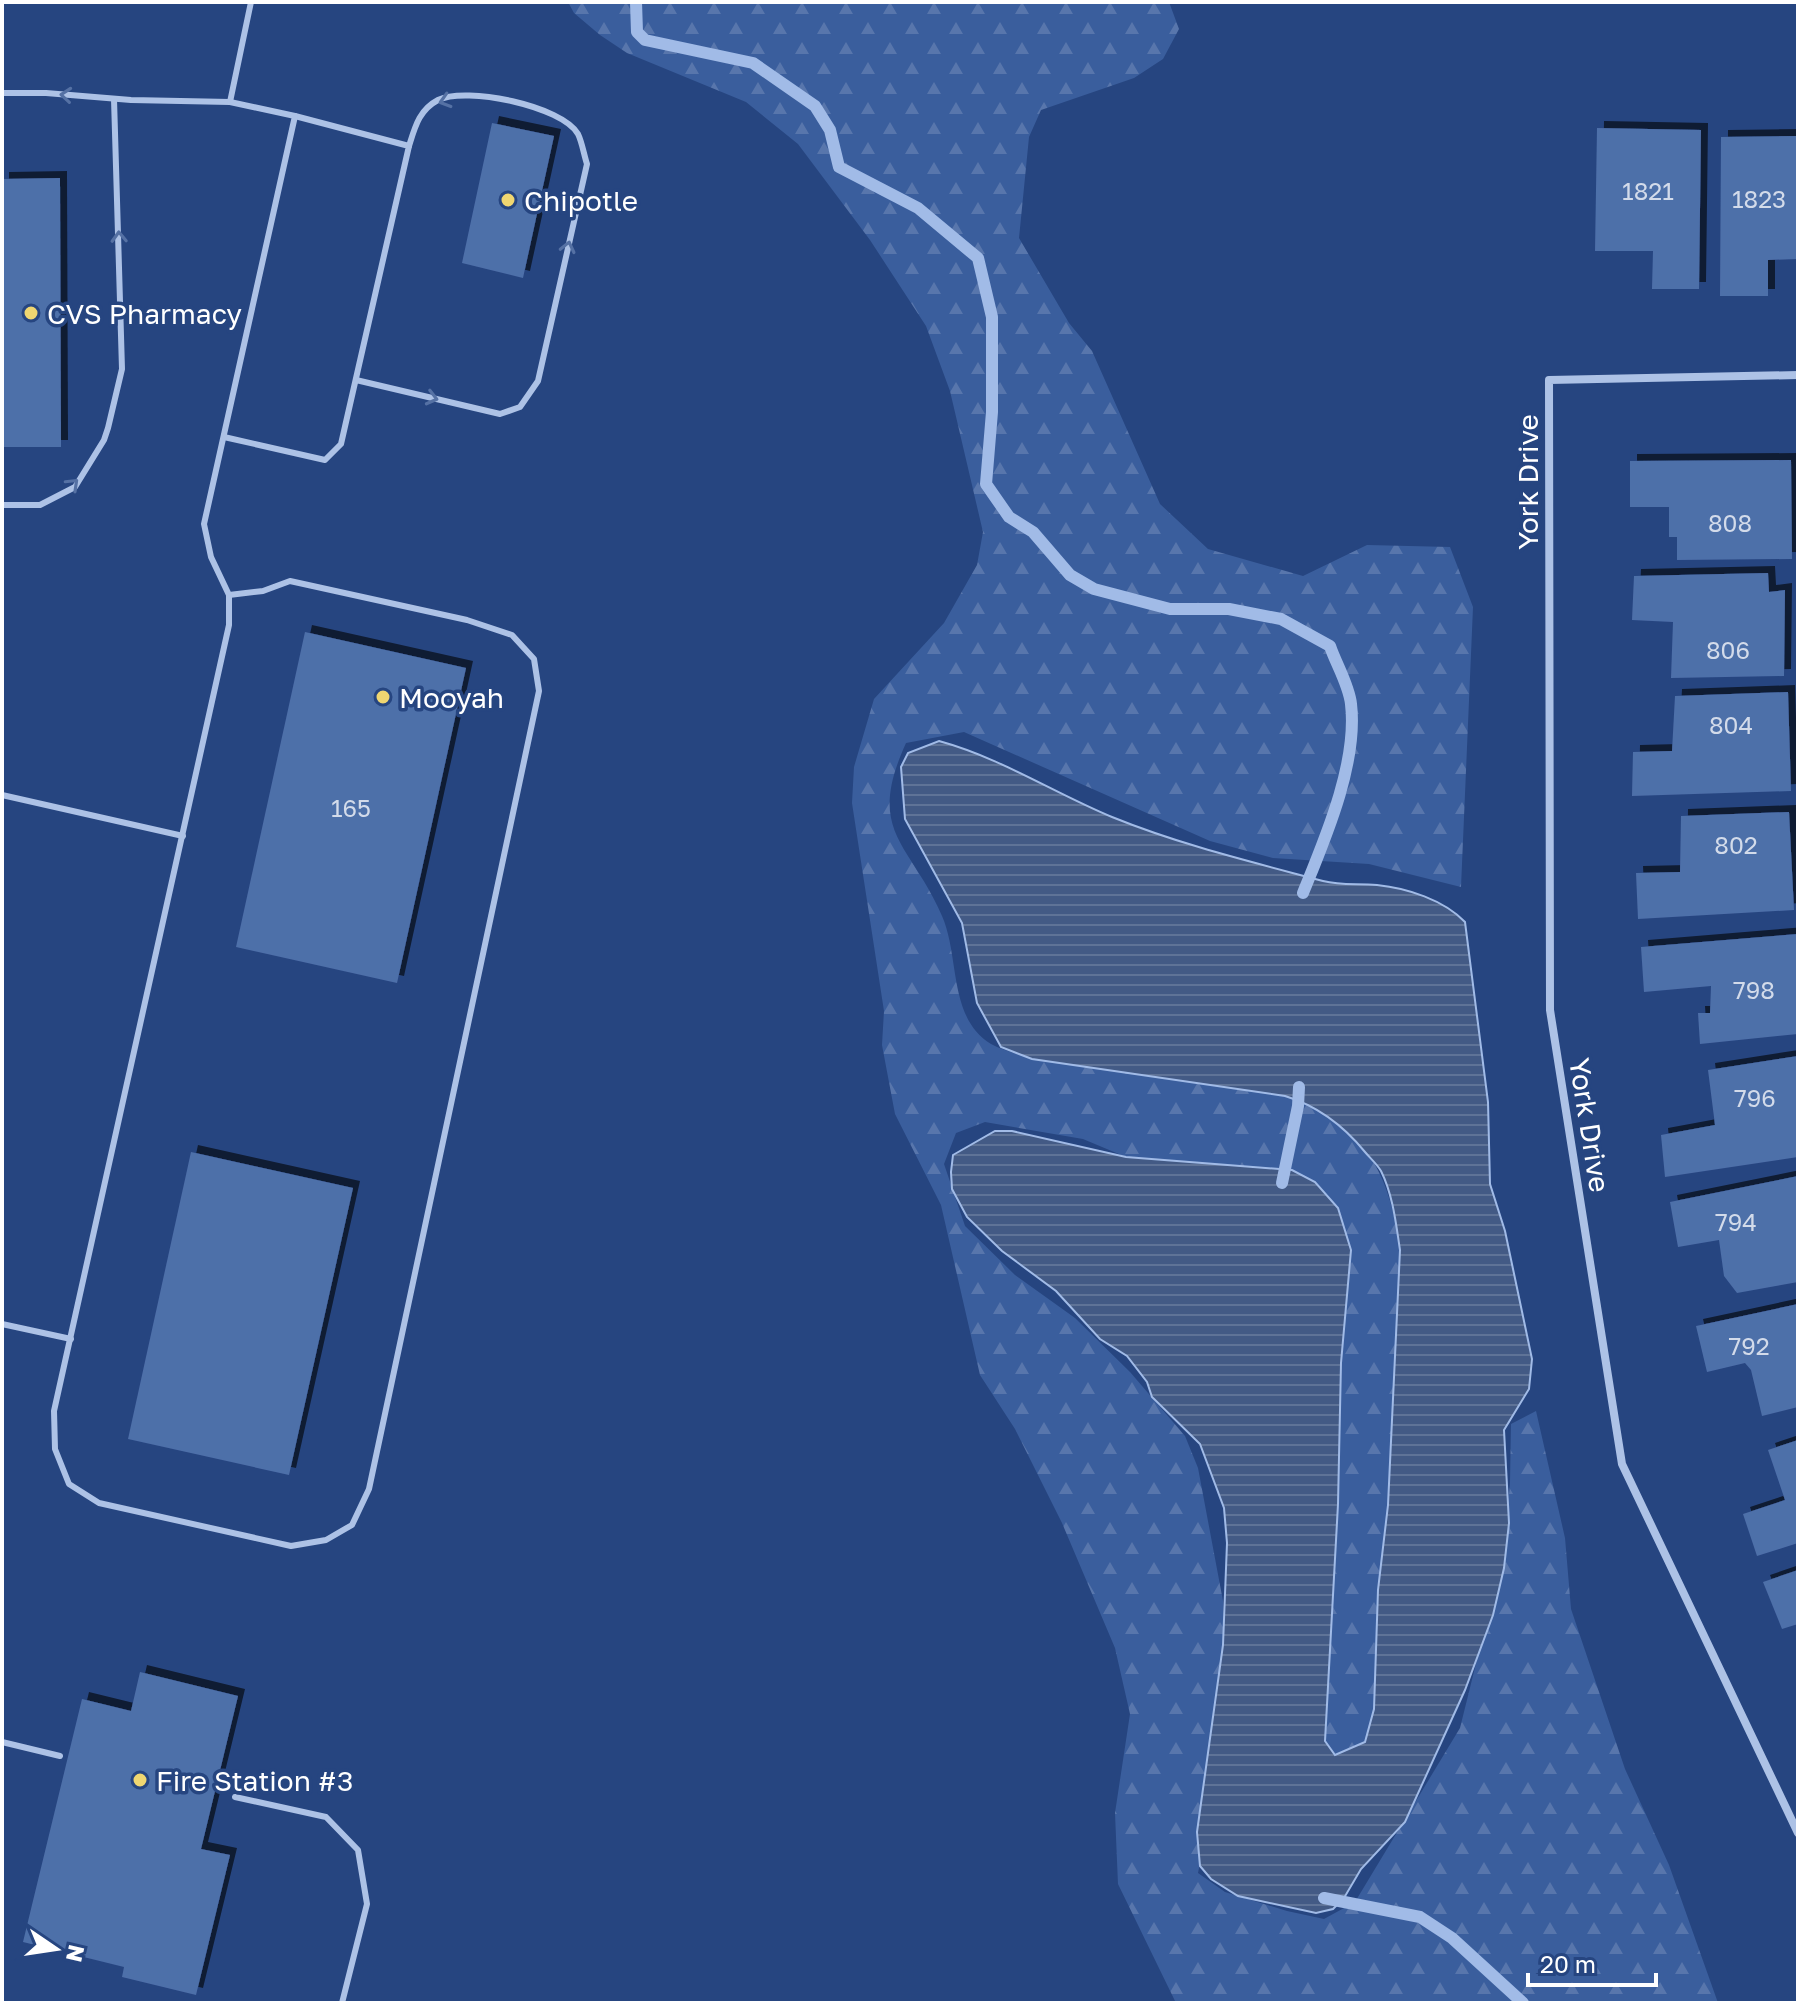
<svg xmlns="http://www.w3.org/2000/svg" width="1800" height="2005" font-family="'Golos Text',sans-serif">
<defs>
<pattern id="forest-firs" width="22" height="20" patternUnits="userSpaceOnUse" patternTransform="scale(2)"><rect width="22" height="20" fill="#3a5e9d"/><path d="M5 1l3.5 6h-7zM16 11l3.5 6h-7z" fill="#5876ac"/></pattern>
<pattern id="water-rules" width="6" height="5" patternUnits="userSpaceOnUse" patternTransform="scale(2)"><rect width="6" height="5" fill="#435a85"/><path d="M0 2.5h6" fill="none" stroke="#5f7397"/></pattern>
<filter id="shadow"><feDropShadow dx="7" dy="-7" stdDeviation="0" flood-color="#0009"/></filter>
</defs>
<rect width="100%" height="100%" fill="#264580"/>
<!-- forest -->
<path fill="url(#forest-firs)" d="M 568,2 L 1169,2 L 1179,29 L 1163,59 L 1134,78 L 1041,110 L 1029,137 L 1019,238 L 1069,323 L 1092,351 L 1160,504 L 1208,549 L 1303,576 L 1367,545 L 1450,547 L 1473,607 L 1461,887 L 1369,864 L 1273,858 L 1210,841 L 964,732 L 906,743 C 865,833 910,842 942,916 C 960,957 948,1018 991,1044 C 1000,1049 1011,1052 1020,1055 L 1285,1096 C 1298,1101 1313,1106 1325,1113 C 1377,1147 1392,1191 1400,1250 L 1388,1505 L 1378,1590 L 1374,1710 L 1365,1742 L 1335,1755 L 1325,1742 L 1338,1504 L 1341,1363 L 1351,1250 L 1292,1170 L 1126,1157 L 1083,1139 L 985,1122 L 956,1133 L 944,1164 L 965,1226 L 1015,1275 L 1075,1318 L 1130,1372 L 1185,1436 L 1198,1468 L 1223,1601 L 1226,1716 L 1223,1747 L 1198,1873 L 1225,1892 L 1287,1911 L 1324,1919 L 1355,1902 L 1460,1728 L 1504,1551 L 1510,1483 L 1511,1424 L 1536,1411 L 1565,1538 L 1571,1609 L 1625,1769 L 1669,1865 L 1718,2003 L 1176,2003 L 1118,1884 L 1115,1813 L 1130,1714 L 1115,1648 L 1062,1523 L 1015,1429 L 980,1375 L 941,1205 L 895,1114 L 882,1045 L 884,1011 L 852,803 L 854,767 L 874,699 L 944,623 L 977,565 L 983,532 L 950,391 L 926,326 L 870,240 L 798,144 L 746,102 L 627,53 L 600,35 L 574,13 Z"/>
<!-- water -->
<path fill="url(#water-rules)" stroke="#a1bbe7" stroke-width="2" d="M 939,741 C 1001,758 1054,793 1112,817 C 1181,845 1252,862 1323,881 C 1342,886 1358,883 1377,885 C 1407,888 1444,900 1465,922 L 1488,1102 L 1490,1184 L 1505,1231 L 1532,1359 L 1529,1389 L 1504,1430 L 1509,1523 L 1504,1568 L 1493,1615 L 1465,1690 L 1405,1822 L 1361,1869 L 1344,1898 L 1333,1909 L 1316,1913 L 1238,1896 L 1211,1879 L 1200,1866 L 1197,1832 L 1223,1645 L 1227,1543 L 1224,1508 L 1200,1444 L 1152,1397 L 1147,1382 L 1127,1356 L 1100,1339 L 1056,1291 L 1002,1251 L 967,1217 L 952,1189 L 951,1172 L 953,1155 L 995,1131 L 1012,1131 L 1126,1157 L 1292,1170 L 1315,1182 L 1338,1208 L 1351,1250 L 1341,1363 L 1338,1504 L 1325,1741 L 1335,1755 L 1365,1742 L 1374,1709 L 1378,1590 L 1388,1505 L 1400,1250 C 1396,1224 1393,1195 1381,1171 C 1377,1164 1370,1158 1365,1152 C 1343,1125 1318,1106 1285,1096 L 1032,1059 L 1001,1047 L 977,1003 L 962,923 L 905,819 L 901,767 L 908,753 Z"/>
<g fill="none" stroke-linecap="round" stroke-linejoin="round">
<!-- stream -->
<g stroke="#a1bbe7" stroke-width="12">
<path d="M 636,2 L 637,32 L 645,40 L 753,63 L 815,106 L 830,130 L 839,167 L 918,208 L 978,258 L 992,317 L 992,412 L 986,484 L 1009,517 L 1033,532 L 1070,575 L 1094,589 L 1170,609 L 1229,609 L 1281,619 L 1330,646 C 1336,664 1349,685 1351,704 C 1358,763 1325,839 1303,893"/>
<path d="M 1282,1183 L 1298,1106 L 1299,1087"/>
<path d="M 1324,1898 L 1420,1917 L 1452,1938 L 1523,2003"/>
</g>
</g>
<!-- building -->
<g fill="#4e6fa9" filter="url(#shadow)">
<path d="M 492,123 L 554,136 L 523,278 L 462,263 Z"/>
<path d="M 1597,128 L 1701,130 L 1699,289 L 1652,289 L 1653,251 L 1595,251 Z"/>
<path d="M 1798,136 L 1798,259 L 1768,260 L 1768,296 L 1720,296 L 1721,137 Z"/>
<path d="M 60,178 L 61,447 L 2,447 L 2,179 Z"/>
<path d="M 1791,460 L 1792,559 L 1677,560 L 1677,537 L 1669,537 L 1669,507 L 1630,507 L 1630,461 Z"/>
<path d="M 1768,573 L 1769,592 L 1785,590 L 1784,676 L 1671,678 L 1673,622 L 1632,620 L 1634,576 Z"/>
<path d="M 305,632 L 466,668 L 397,983 L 236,947 Z"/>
<path d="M 1788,692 L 1791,791 L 1632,796 L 1633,752 L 1672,751 L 1675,696 Z"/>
<path d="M 1789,812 L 1794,910 L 1638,919 L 1636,873 L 1680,872 L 1681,816 Z"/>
<path d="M 1798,934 L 1798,1034 L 1700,1044 L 1698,1013 L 1710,1013 L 1711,986 L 1644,992 L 1641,947 Z"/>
<path d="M 1798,1056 L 1798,1157 L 1665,1177 L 1661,1135 L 1715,1125 L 1708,1070 Z"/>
<path d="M 191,1152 L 353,1188 L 289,1475 L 128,1439 Z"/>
<path d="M 1798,1176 L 1798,1282 L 1737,1293 L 1724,1276 L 1719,1240 L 1678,1247 L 1670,1202 Z"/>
<path d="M 1798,1304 L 1798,1407 L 1762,1416 L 1751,1370 L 1745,1363 L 1707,1372 L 1696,1326 Z"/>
<path d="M 1798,1440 L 1798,1543 L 1757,1556 L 1743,1514 L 1785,1500 L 1768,1450 Z"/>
<path d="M 1798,1570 L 1798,1624 L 1782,1629 L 1763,1582 Z"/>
<path d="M 140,1672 L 238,1696 L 201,1849 L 230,1855 L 196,1995 L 122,1977 L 124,1967 L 23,1942 L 82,1699 L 131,1711 Z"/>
</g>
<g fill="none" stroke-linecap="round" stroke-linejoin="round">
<!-- service -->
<g stroke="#adc2e6" stroke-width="6">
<path d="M 2,93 L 46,93 L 131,100 L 230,102 L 251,2"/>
<path d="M 356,380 L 500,414 L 520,407 L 538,381 L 587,164 C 584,155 582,142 578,134 C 562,106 466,86 438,100 C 419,110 415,127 409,146"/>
<path d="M 224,437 L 325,460 L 341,444 L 409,146 L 295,116"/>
<path d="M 2,505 L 40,505 L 75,487 L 104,440 L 108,428 L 122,369 L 114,99"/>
<path d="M 229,595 L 263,591 L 290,581 L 467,620 L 512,635 L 534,659 L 539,691 L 369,1489 L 352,1525 L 326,1540 L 291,1546 L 99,1503 L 69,1484 L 55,1449 L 54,1411 L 229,625 L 229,595 L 211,557 L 204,524 L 295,116 L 230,102"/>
<path d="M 2,795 L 183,836"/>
<path d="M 2,1324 L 71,1339"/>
<path d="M 2,1742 L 60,1756"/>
<path d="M 235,1797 L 326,1817 L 358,1850 L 367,1904 L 342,2003"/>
</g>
<!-- minor -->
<path stroke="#adc2e6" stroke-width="8" d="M 1798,375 L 1549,380 L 1550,1010 L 1622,1464 L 1798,1833"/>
</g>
<!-- one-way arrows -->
<defs><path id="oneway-chevron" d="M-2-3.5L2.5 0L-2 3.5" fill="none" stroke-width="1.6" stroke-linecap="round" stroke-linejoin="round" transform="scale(2)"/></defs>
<g stroke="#5571a4">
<use href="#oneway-chevron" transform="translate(66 95) rotate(-175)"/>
<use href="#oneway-chevron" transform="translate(445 101) rotate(163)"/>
<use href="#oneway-chevron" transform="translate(119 237) rotate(-92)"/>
<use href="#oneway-chevron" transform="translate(568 247) rotate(-77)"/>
<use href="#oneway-chevron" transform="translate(432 398) rotate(14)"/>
<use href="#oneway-chevron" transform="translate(73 484) rotate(-44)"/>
</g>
<!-- markers -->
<g fill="#efd671" stroke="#264580" stroke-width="3">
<circle cx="508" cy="200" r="8"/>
<circle cx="31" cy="313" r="8"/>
<circle cx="383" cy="697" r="8"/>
<circle cx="140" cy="1780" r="8"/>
</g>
<g text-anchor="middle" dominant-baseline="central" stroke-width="7" stroke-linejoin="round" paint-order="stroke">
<!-- number labels -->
<g font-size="24" fill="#d3dbea">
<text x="1648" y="190">1821</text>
<text x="1759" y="198">1823</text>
<text x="1730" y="522">808</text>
<text x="1728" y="649">806</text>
<text x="1731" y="724">804</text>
<text x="351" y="807">165</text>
<text x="1736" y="844">802</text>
<text x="1754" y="989">798</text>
<text x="1755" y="1097">796</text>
<text x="1736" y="1221">794</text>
<text x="1749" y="1345">792</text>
</g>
<!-- poi labels -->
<g font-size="28" fill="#fff" stroke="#264580" text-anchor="start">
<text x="524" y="200">Chipotle</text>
<text x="47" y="313">CVS Pharmacy</text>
<text x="399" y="697">Mooyah</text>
<text x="156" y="1780">Fire Station #3</text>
</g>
<!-- street labels -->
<g font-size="28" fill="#fff" stroke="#264580">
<text transform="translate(1527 482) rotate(-90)">York Drive</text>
<text transform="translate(1590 1125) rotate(81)">York Drive</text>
</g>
</g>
<!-- border -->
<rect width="1800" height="2005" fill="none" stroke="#ffffff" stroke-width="8"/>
<!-- north arrow -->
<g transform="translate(56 1949) rotate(103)" stroke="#264580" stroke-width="6" paint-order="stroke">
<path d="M0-6L14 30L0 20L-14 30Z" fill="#ffffff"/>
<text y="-12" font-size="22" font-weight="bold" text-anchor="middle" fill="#ffffff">N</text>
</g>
<!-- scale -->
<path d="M1528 1973v12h128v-12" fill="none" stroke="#ffffff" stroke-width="4"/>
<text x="1540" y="1973" font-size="24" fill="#ffffff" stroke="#264580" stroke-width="6" paint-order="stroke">20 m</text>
</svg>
